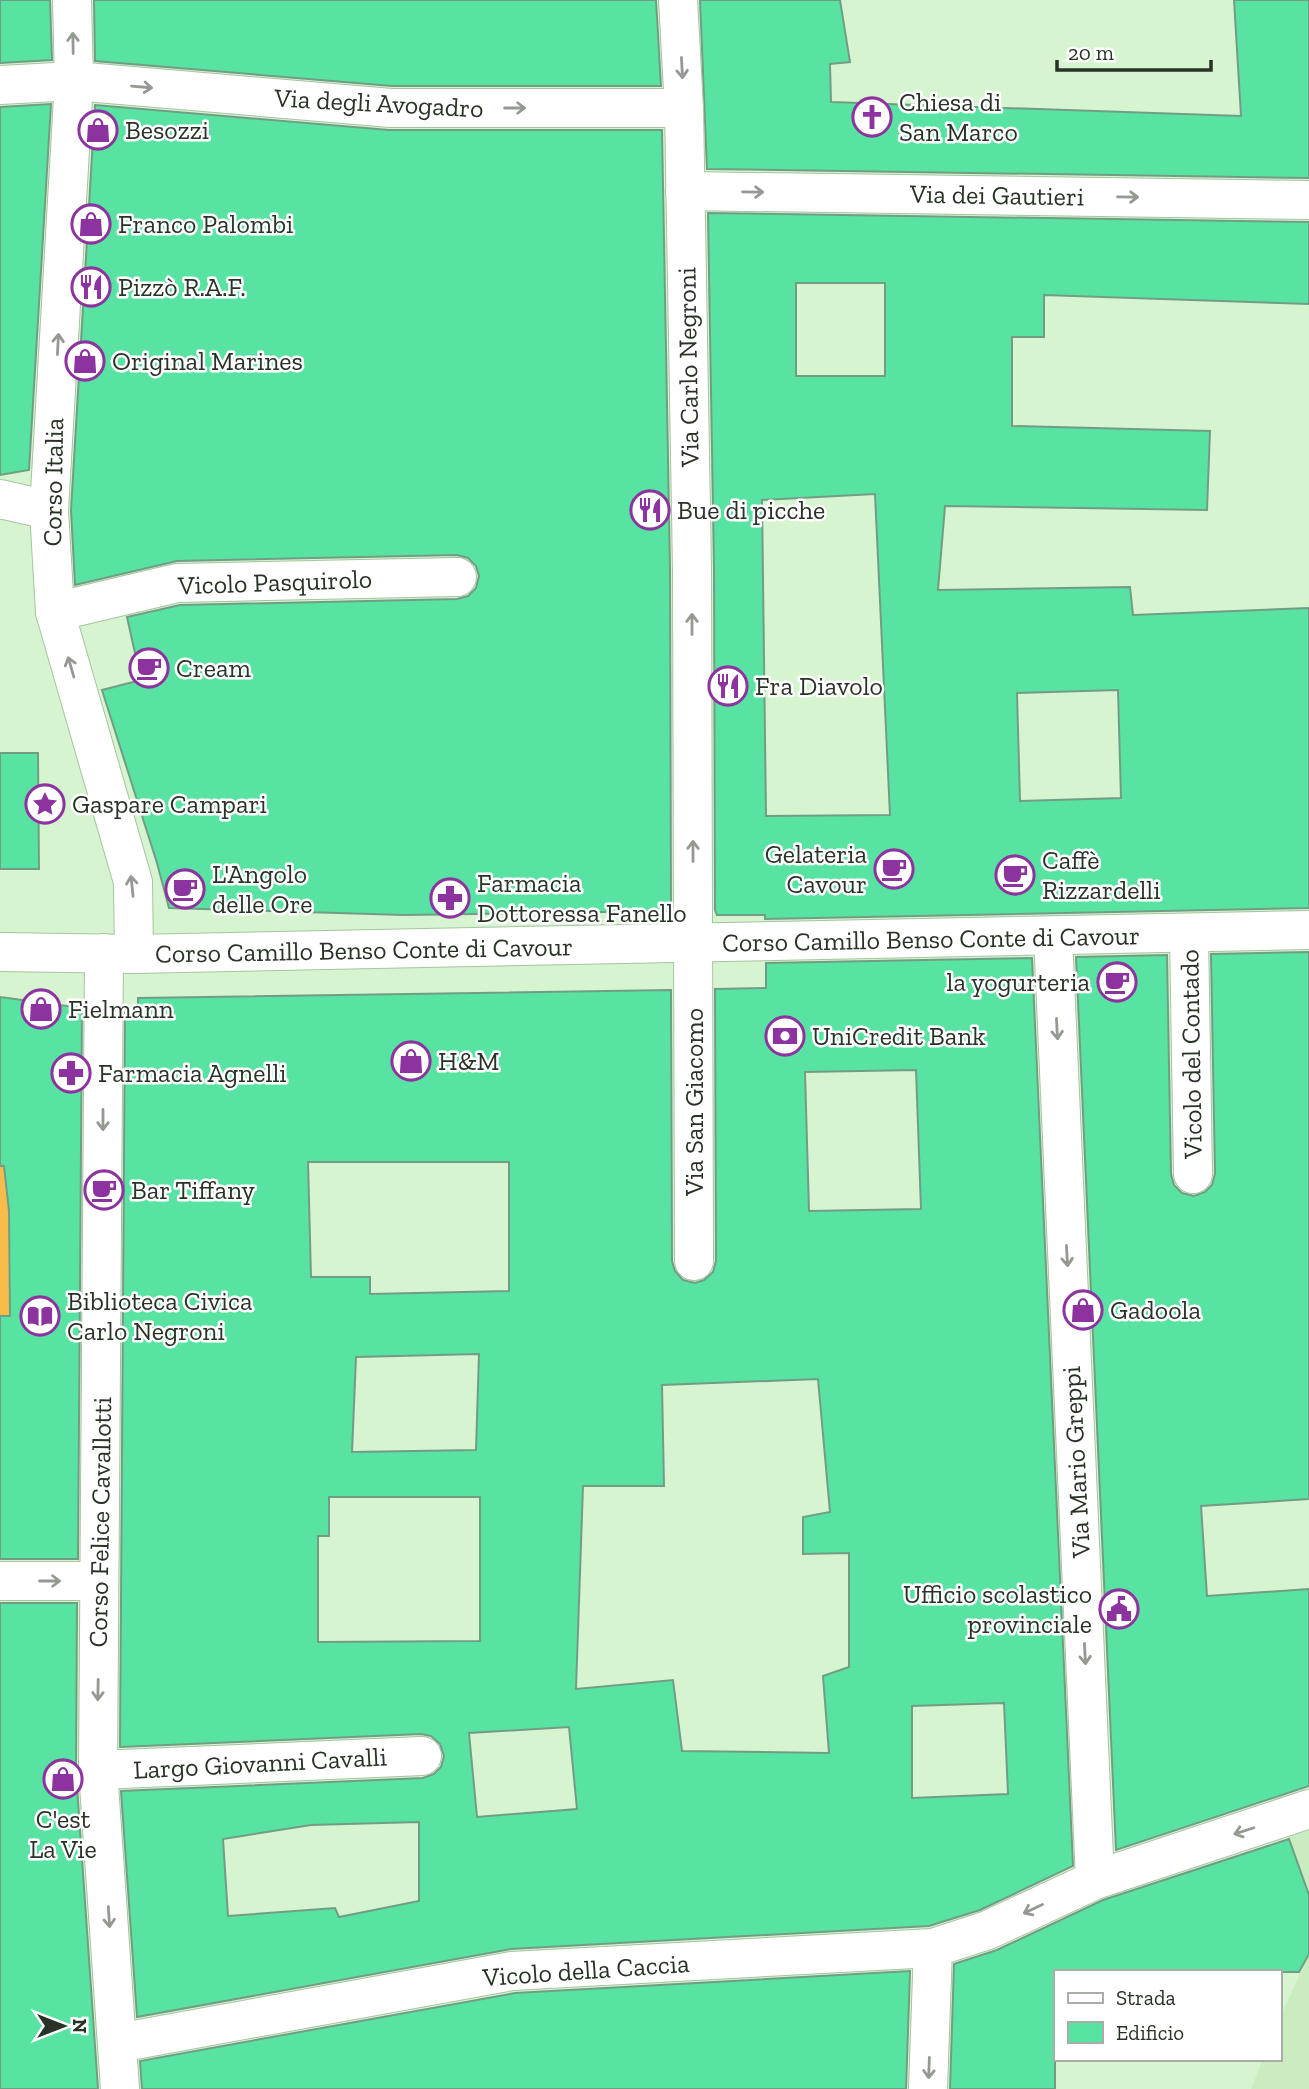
<svg xmlns="http://www.w3.org/2000/svg" width="1309" height="2089" font-family="'Zilla Slab',serif">
<rect width="100%" height="100%" fill="#d6f4d0"/>
<!-- built -->
<g fill="#c9ecc1">
<path d="M 1309,1820 L 1309,1895 L 1284,1827 Z"/>
<path d="M 1309,1954 L 1309,2089 L 1251,2089 L 1263,2059 L 1279,2059 L 1279,2020 Z"/>
</g>
<!-- green -->
<path fill="#f8bc4a" d="M 0,1166 L 4,1166 L 9,1211 L 10,1316 L 0,1316 Z"/>
<!-- building -->
<g fill="#59e3a3" stroke="#729d85" stroke-width="2" fill-rule="evenodd">
<path d="M 0,0 L 50,0 L 52,60 L 0,63 Z"/>
<path d="M 94,0 L 656,0 L 661,86 L 392,86 L 95,61 Z"/>
<path d="M 700,0 L 840,0 L 850,62 L 830,64 L 831,102 L 1241,116 L 1234,0 L 1309,0 L 1309,178 L 707,169 Z"/>
<path d="M 51,104 L 29,470 L 0,475 L 0,107 Z"/>
<path d="M 95,105 L 389,130 L 662,130 L 670,569 L 671,911 L 404,915 L 169,908 L 157,863 L 102,690 L 141,680 L 127,617 L 180,605 L 457,599 L 468,596 L 476,588 L 479,576 L 476,566 L 468,558 L 457,555 L 177,561 L 75,585 L 71,510 Z"/>
<path d="M 708,213 L 1309,222 L 1309,304 L 1044,295 L 1044,337 L 1012,337 L 1012,426 L 1210,431 L 1207,510 L 945,506 L 938,590 L 1130,587 L 1133,615 L 1309,608 L 1309,908 L 765,919 L 765,915 L 717,915 L 715,910 L 714,569 ZM 796,283 L 885,283 L 885,376 L 796,376 ZM 875,494 L 890,815 L 766,816 L 762,500 ZM 1118,690 L 1121,798 L 1020,801 L 1017,693 Z"/>
<path d="M 0,753 L 38,753 L 39,869 L 0,869 Z"/>
<path d="M 1309,952 L 1309,1499 L 1201,1506 L 1207,1596 L 1309,1589 L 1309,1786 L 1116,1850 L 1076,957 L 1167,955 L 1171,1174 L 1174,1185 L 1182,1193 L 1194,1196 L 1205,1192 L 1212,1185 L 1215,1174 L 1211,954 Z"/>
<path d="M 1032,958 L 1073,1866 L 980,1910 L 929,1926 L 511,1949 L 137,2017 L 121,1791 L 423,1778 L 434,1774 L 441,1767 L 444,1756 L 440,1744 L 431,1736 L 421,1734 L 120,1747 L 125,1013 L 138,1015 L 138,998 L 671,990 L 672,1261 L 675,1271 L 683,1280 L 695,1283 L 704,1280 L 713,1272 L 716,1261 L 715,989 L 766,988 L 766,963 ZM 916,1070 L 921,1209 L 809,1211 L 805,1072 ZM 308,1162 L 509,1162 L 509,1291 L 370,1294 L 370,1277 L 311,1277 ZM 479,1354 L 476,1450 L 352,1452 L 356,1357 ZM 818,1379 L 830,1512 L 803,1517 L 803,1554 L 849,1553 L 849,1667 L 823,1676 L 829,1753 L 682,1751 L 673,1680 L 576,1689 L 583,1486 L 664,1486 L 662,1385 ZM 329,1497 L 480,1497 L 480,1641 L 318,1642 L 318,1536 L 329,1536 ZM 1004,1703 L 1008,1794 L 912,1798 L 912,1706 ZM 569,1727 L 577,1809 L 477,1817 L 469,1733 ZM 419,1822 L 419,1901 L 339,1917 L 335,1908 L 228,1916 L 223,1839 L 311,1825 Z"/>
<path d="M 0,997 L 82,1008 L 78,1559 L 0,1559 L 0,1316 L 10,1316 L 9,1211 L 4,1166 L 0,1166 Z"/>
<path d="M 0,1603 L 77,1603 L 76,1772 L 98,2089 L 0,2089 Z"/>
<path d="M 1289,1839 L 1309,1895 L 1309,1954 L 1299,1972 L 1055,1972 L 1055,2089 L 950,2089 L 954,1964 L 997,1950 L 1103,1900 Z"/>
<path d="M 910,1971 L 906,2089 L 142,2089 L 140,2061 L 515,1993 Z"/>
</g>
<g fill="none" stroke-linecap="round" stroke-linejoin="round">
<!-- minor casing -->
<g stroke="#a7c4a1" stroke-width="40">
<g id="minor">
<path d="M 72,0 L 74,81 L 49,510 L 55,612 L 133,882 L 134,954"/>
<path d="M 678,0 L 684,108 L 692,569 L 694,1261"/>
<path d="M 0,85 L 74,81 L 391,108 L 684,108"/>
<path d="M 685,191 L 1309,200"/>
<path d="M 0,499 L 49,510"/>
<path d="M 55,612 L 177,583 L 457,577"/>
<path d="M 1189,933 L 1193,1174"/>
<path d="M 1053,936 L 1095,1880"/>
<path d="M 0,952 L 134,954 L 1309,930"/>
<path d="M 104,953 L 98,1770 L 120,2089"/>
<path d="M 0,1581 L 99,1581"/>
<path d="M 98,1770 L 422,1756"/>
<path d="M 118,2043 L 512,1971 L 933,1948"/>
<path d="M 928,2089 L 933,1948 L 988,1930 L 1095,1880 L 1309,1809"/>
</g>
</g>
<!-- minor -->
<use href="#minor" stroke="#fff" stroke-width="38"/>
</g>
<!-- one-way arrows -->
<defs><path id="oneway-shaft" d="M-6 0H5M1.5-3L5.5 0L1.5 3" fill="none" stroke-width="1.6" stroke-linecap="round" stroke-linejoin="round" transform="scale(1.75)"/></defs>
<g stroke="#949992">
<use href="#oneway-shaft" transform="translate(73 43) rotate(-91)"/>
<use href="#oneway-shaft" transform="translate(682 68) rotate(87)"/>
<use href="#oneway-shaft" transform="translate(142 87) rotate(5)"/>
<use href="#oneway-shaft" transform="translate(515 108)"/>
<use href="#oneway-shaft" transform="translate(753 192) rotate(1)"/>
<use href="#oneway-shaft" transform="translate(1128 197) rotate(1)"/>
<use href="#oneway-shaft" transform="translate(58 344) rotate(-87)"/>
<use href="#oneway-shaft" transform="translate(692 624) rotate(-90)"/>
<use href="#oneway-shaft" transform="translate(71 667) rotate(-106)"/>
<use href="#oneway-shaft" transform="translate(693 851) rotate(-90)"/>
<use href="#oneway-shaft" transform="translate(132 886) rotate(-96)"/>
<use href="#oneway-shaft" transform="translate(1057 1029) rotate(87)"/>
<use href="#oneway-shaft" transform="translate(103 1120) rotate(90)"/>
<use href="#oneway-shaft" transform="translate(1067 1256) rotate(87)"/>
<use href="#oneway-shaft" transform="translate(50 1581)"/>
<use href="#oneway-shaft" transform="translate(1085 1654) rotate(87)"/>
<use href="#oneway-shaft" transform="translate(98 1690) rotate(91)"/>
<use href="#oneway-shaft" transform="translate(1244 1831) rotate(162)"/>
<use href="#oneway-shaft" transform="translate(1033 1909) rotate(155)"/>
<use href="#oneway-shaft" transform="translate(109 1917) rotate(86)"/>
<use href="#oneway-shaft" transform="translate(929 2068) rotate(92)"/>
</g>
<!-- icons -->
<defs>
<g id="church-ring" transform="scale(2.0125)"><circle r="9.5" fill="#fff" stroke="#8c339f" stroke-width="1.5"/><path d="M-1.2-6h2.4v3.5h3.3v2.4h-3.3V6h-2.4V-.1h-3.3v-2.4h3.3Z" fill="#8c339f"/></g>
<g id="shop-ring" transform="scale(2.0125)"><circle r="9.5" fill="#fff" stroke="#8c339f" stroke-width="1.5"/><path d="M-5-2.5h2.3a2.7 3.5 0 0 1 5.4 0H5L5.5 6h-11ZM-1.5-2.5h3a1.5 2.3 0 0 0-3 0Z" fill="#8c339f"/></g>
<g id="restaurant-ring" transform="scale(2.0125)"><circle r="9.5" fill="#fff" stroke="#8c339f" stroke-width="1.5"/><path d="M-5-6h1v4h1v-4h1v4h1v-4h1v5L-1.5 .5V6h-2V.5L-5-1ZM5-6V6H3V1.5H1.5Q1.5-4 5-6Z" fill="#8c339f"/></g>
<g id="cafe-ring" transform="scale(2.0125)"><circle r="9.5" fill="#fff" stroke="#8c339f" stroke-width="1.5"/><path d="M-5.5-4.5H6V0H3Q3 3.5 0 3.5H-2.5Q-5.5 3.5-5.5 0ZM3-3.2v2h1.7v-2ZM-6 4.5H4V6H-6Z" fill="#8c339f"/></g>
<g id="sight-ring" transform="scale(2.0125)"><circle r="9.5" fill="#fff" stroke="#8c339f" stroke-width="1.5"/><path d="M0-6L1.8-2.2L6-1.7L2.9 1.2L3.7 5.4L0 3.3L-3.7 5.4L-2.9 1.2L-6-1.7L-1.8-2.2Z" fill="#8c339f"/></g>
<g id="pharmacy-ring" transform="scale(2.0125)"><circle r="9.5" fill="#fff" stroke="#8c339f" stroke-width="1.5"/><path d="M-2-6h4v4h4v4h-4v4h-4v-4h-4v-4h4Z" fill="#8c339f"/></g>
<g id="bank-ring" transform="scale(2.0125)"><circle r="9.5" fill="#fff" stroke="#8c339f" stroke-width="1.5"/><path d="M-6-4H6V4H-6ZM0-2.3a2.3 2.3 0 1 0 0 4.6a2.3 2.3 0 1 0 0-4.6Z" fill="#8c339f"/></g>
<g id="library-ring" transform="scale(2.0125)"><circle r="9.5" fill="#fff" stroke="#8c339f" stroke-width="1.5"/><path d="M-6-4Q-3-5.5-.7-3.5V5Q-3 3-6 4ZM6-4Q3-5.5 .7-3.5V5Q3 3 6 4Z" fill="#8c339f"/></g>
<g id="civic-ring" transform="scale(2.0125)"><circle r="9.5" fill="#fff" stroke="#8c339f" stroke-width="1.5"/><path d="M-.6-6.5H3V-4.5H.6V-3L4-1V1h2V6H-6V1h2V-1L-.6-3ZM-1.2 2.5V6h2.4V2.5Z" fill="#8c339f"/></g>
</defs>
<g fill-rule="evenodd">
<use href="#church-ring" x="872" y="117"/>
<use href="#shop-ring" x="98" y="130"/>
<use href="#shop-ring" x="91" y="224"/>
<use href="#restaurant-ring" x="91" y="287"/>
<use href="#shop-ring" x="85" y="361"/>
<use href="#restaurant-ring" x="650" y="510"/>
<use href="#cafe-ring" x="149" y="668"/>
<use href="#restaurant-ring" x="728" y="686"/>
<use href="#sight-ring" x="45" y="804"/>
<use href="#cafe-ring" x="894" y="869"/>
<use href="#cafe-ring" x="1015" y="875"/>
<use href="#cafe-ring" x="185" y="889"/>
<use href="#pharmacy-ring" x="450" y="898"/>
<use href="#cafe-ring" x="1117" y="982"/>
<use href="#shop-ring" x="41" y="1009"/>
<use href="#bank-ring" x="785" y="1036"/>
<use href="#shop-ring" x="411" y="1061"/>
<use href="#pharmacy-ring" x="71" y="1073"/>
<use href="#cafe-ring" x="104" y="1190"/>
<use href="#shop-ring" x="1083" y="1310"/>
<use href="#library-ring" x="40" y="1316"/>
<use href="#civic-ring" x="1119" y="1609"/>
<use href="#shop-ring" x="63" y="1779"/>
</g>
<g text-anchor="middle" dominant-baseline="central" stroke-width="5" stroke-linejoin="round" paint-order="stroke">
<!-- poi labels -->
<g font-size="26" fill="#283325" stroke="#fff" text-anchor="start">
<text x="899" y="102">Chiesa di<tspan x="899" dy="30">San Marco</tspan></text>
<text x="125" y="130">Besozzi</text>
<text x="118" y="224">Franco Palombi</text>
<text x="118" y="287">Pizzò R.A.F.</text>
<text x="112" y="361">Original Marines</text>
<text x="677" y="510">Bue di picche</text>
<text x="176" y="668">Cream</text>
<text x="755" y="686">Fra Diavolo</text>
<text x="72" y="804">Gaspare Campari</text>
<text x="867" y="854" text-anchor="end">Gelateria<tspan x="867" dy="30">Cavour</tspan></text>
<text x="1042" y="860">Caffè<tspan x="1042" dy="30">Rizzardelli</tspan></text>
<text x="212" y="874">L'Angolo<tspan x="212" dy="30">delle Ore</tspan></text>
<text x="477" y="883">Farmacia<tspan x="477" dy="30">Dottoressa Fanello</tspan></text>
<text x="1090" y="982" text-anchor="end">la yogurteria</text>
<text x="68" y="1009">Fielmann</text>
<text x="812" y="1036">UniCredit Bank</text>
<text x="438" y="1061">H&amp;M</text>
<text x="98" y="1073">Farmacia Agnelli</text>
<text x="131" y="1190">Bar Tiffany</text>
<text x="67" y="1301">Biblioteca Civica<tspan x="67" dy="30">Carlo Negroni</tspan></text>
<text x="1110" y="1310">Gadoola</text>
<text x="1092" y="1594" text-anchor="end">Ufficio scolastico<tspan x="1092" dy="30">provinciale</tspan></text>
<text x="63" y="1819" text-anchor="middle">C'est<tspan x="63" dy="30">La Vie</tspan></text>
</g>
<!-- street labels -->
<g font-size="26" fill="#283325" stroke="#fff">
<text transform="translate(379 103) rotate(3)">Via degli Avogadro</text>
<text transform="translate(997 195) rotate(1)">Via dei Gautieri</text>
<text transform="translate(688 367) rotate(-91)">Via Carlo Negroni</text>
<text transform="translate(53 482) rotate(-89)">Corso Italia</text>
<text transform="translate(275 582) rotate(-2)">Vicolo Pasquirolo</text>
<text transform="translate(931 939) rotate(-1)">Corso Camillo Benso Conte di Cavour</text>
<text transform="translate(364 950) rotate(-1)">Corso Camillo Benso Conte di Cavour</text>
<text transform="translate(1191 1054) rotate(-91)">Vicolo del Contado</text>
<text transform="translate(694 1102) rotate(-90)">Via San Giacomo</text>
<text transform="translate(1076 1462) rotate(-93)">Via Mario Greppi</text>
<text transform="translate(100 1522) rotate(-89)">Corso Felice Cavallotti</text>
<text transform="translate(260 1763) rotate(-3)">Largo Giovanni Cavalli</text>
<text transform="translate(586 1970) rotate(-4)">Vicolo della Caccia</text>
</g>
</g>
<!-- legend -->
<rect x="1054" y="1970" width="228" height="91" fill="#ffffff" stroke="#a9ada8" stroke-width="2"/>
<rect x="1068" y="1993" width="35" height="10" fill="#ffffff" stroke="#a9ada8" stroke-width="2"/>
<text x="1116" y="2005" font-size="21" fill="#283325">Strada</text>
<rect x="1068" y="2022" width="35" height="21" fill="#59e3a3" stroke="#a9ada8" stroke-width="2"/>
<text x="1116" y="2040" font-size="21" fill="#283325">Edificio</text>
<!-- north arrow -->
<g transform="translate(63 2026) rotate(90)" stroke="#ffffff" stroke-width="5" paint-order="stroke">
<path d="M0-5L12 26L0 18L-12 26Z" fill="#283325"/>
<text y="-10" font-size="19" font-weight="bold" text-anchor="middle" fill="#283325">N</text>
</g>
<!-- scale -->
<path d="M1057 60v10h154v-10" fill="none" stroke="#283325" stroke-width="3.5"/>
<text x="1068" y="60" font-size="21" fill="#283325" stroke="#ffffff" stroke-width="5" paint-order="stroke">20 m</text>
</svg>
